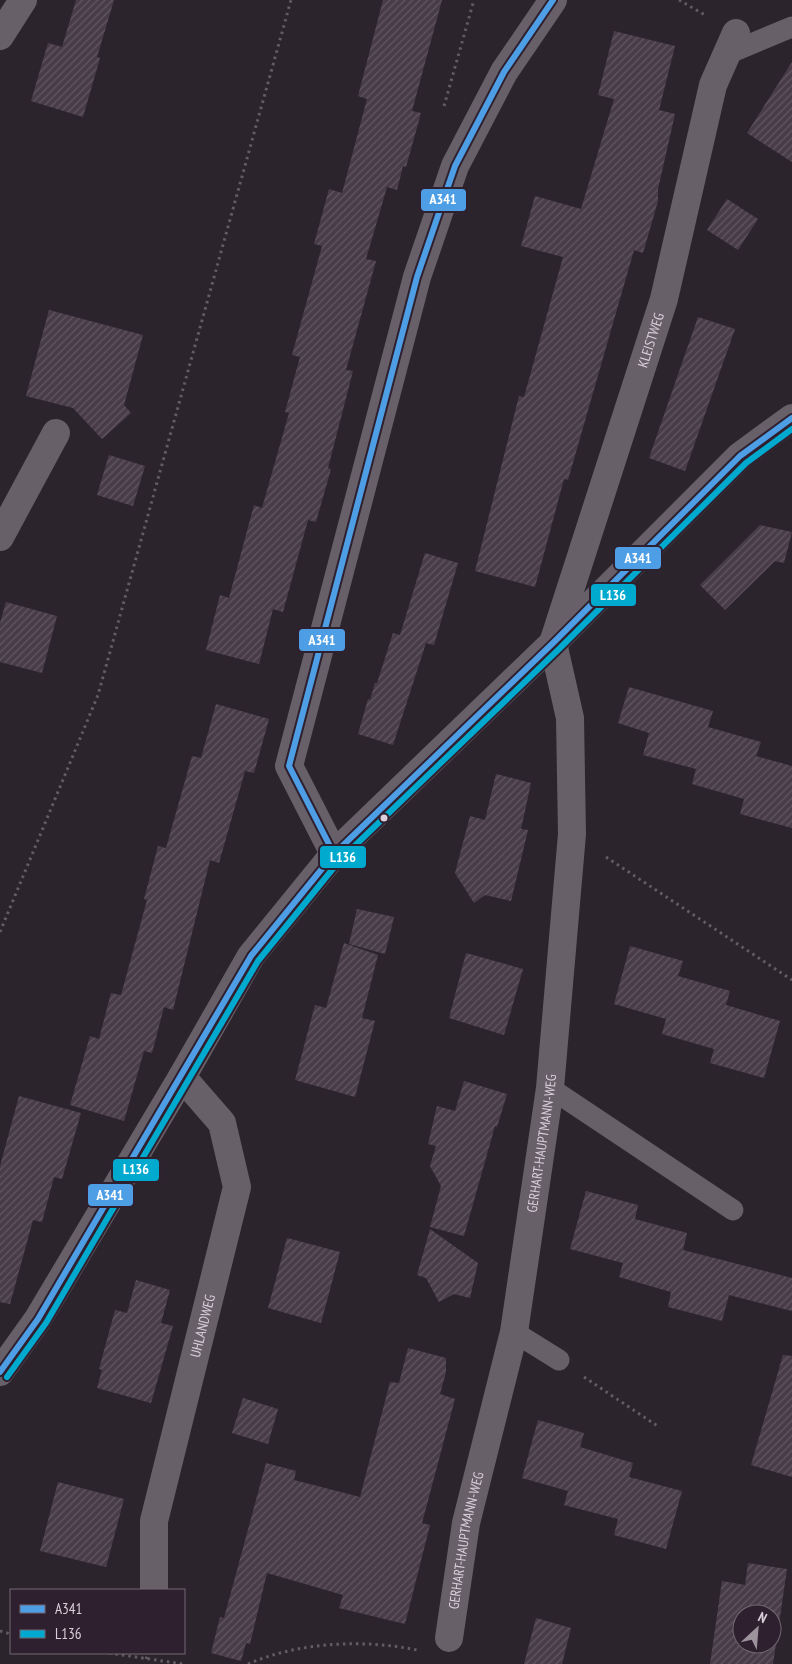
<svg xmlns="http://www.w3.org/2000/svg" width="792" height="1664" font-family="'PT Sans Narrow',sans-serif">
<defs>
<pattern id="building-hatch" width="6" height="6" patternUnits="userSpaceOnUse" patternTransform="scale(1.25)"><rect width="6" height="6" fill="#483c49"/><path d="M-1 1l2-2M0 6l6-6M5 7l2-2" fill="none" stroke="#625763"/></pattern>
</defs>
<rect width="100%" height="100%" fill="#2c242c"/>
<!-- building -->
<g fill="url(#building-hatch)" fill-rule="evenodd">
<path d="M 76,0 L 114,0 L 97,57 L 100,58 L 83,117 L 31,101 L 48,43 L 62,47 Z"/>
<path d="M 383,0 L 442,0 L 412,111 L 421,113 L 406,167 L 403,166 L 397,190 L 387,187 L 366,259 L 376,261 L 346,370 L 353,371 L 328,468 L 331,469 L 316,522 L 308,520 L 283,612 L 273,609 L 259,664 L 206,650 L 220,595 L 229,598 L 254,505 L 262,508 L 289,413 L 285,412 L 300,357 L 292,355 L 322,246 L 314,244 L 329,189 L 342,193 L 367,99 L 358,96 Z"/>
<path d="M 614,31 L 675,46 L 659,110 L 675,114 L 658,189 L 658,201 L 643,253 L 634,250 L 568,480 L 564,479 L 535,587 L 475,571 L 519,396 L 524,397 L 563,257 L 521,246 L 535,196 L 581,209 L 614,99 L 598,95 Z"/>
<path d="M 792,62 L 792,162 L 747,133 Z"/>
<path d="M 727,199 L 758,219 L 738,250 L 707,230 Z"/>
<path d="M 49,310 L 143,335 L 124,405 L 131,413 L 102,439 L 73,408 L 26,396 Z"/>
<path d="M 698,317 L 735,329 L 685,471 L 649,458 Z"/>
<path d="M 109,455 L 145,466 L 133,506 L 97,495 Z"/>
<path d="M 760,525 L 792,532 L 784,563 L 775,561 L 725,610 L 700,585 Z"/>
<path d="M 425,553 L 458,563 L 434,645 L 426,643 L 393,745 L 358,734 L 368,699 L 370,700 L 375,683 L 377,683 L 393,633 L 420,641 L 400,635 Z"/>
<path d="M 6,602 L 57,616 L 42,673 L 0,662 L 0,623 Z"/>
<path d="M 629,687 L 713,711 L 708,727 L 761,742 L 756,756 L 792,766 L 792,828 L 740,814 L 744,799 L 692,784 L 696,769 L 643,755 L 649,733 L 618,723 Z"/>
<path d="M 216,704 L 269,719 L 254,773 L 245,771 L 219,863 L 210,860 L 173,1010 L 164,1007 L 152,1053 L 144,1051 L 124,1121 L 70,1105 L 90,1036 L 99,1039 L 111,993 L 121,995 L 147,900 L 144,899 L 158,846 L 166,848 L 192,756 L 201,758 Z"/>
<path d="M 496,774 L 531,783 L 521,829 L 528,830 L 511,901 L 485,895 L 474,903 L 455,873 L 470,816 L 485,820 Z"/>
<path d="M 357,909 L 394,917 L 385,954 L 349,944 Z"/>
<path d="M 344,943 L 378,955 L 362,1018 L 375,1021 L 355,1097 L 295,1080 L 315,1005 L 326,1008 Z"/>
<path d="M 630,946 L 683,961 L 678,976 L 730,991 L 726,1005 L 780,1021 L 764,1078 L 710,1063 L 714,1049 L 662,1034 L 666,1019 L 614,1004 Z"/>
<path d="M 466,953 L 523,969 L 504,1035 L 449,1018 Z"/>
<path d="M 464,1081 L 507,1094 L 497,1127 L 495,1126 L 464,1236 L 430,1227 L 441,1186 L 430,1166 L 436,1146 L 428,1144 L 437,1106 L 455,1111 Z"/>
<path d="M 19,1096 L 81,1113 L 62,1179 L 54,1177 L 42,1222 L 33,1220 L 10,1304 L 0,1302 L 0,1166 Z"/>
<path d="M 586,1191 L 638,1205 L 635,1219 L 687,1233 L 683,1250 L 792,1278 L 792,1311 L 729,1295 L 722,1321 L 668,1307 L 671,1292 L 619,1277 L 623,1263 L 570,1249 Z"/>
<path d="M 430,1229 L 478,1263 L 470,1298 L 454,1294 L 439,1302 L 426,1278 L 417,1275 Z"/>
<path d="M 287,1238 L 340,1252 L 321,1323 L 268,1308 Z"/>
<path d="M 136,1280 L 170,1290 L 161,1323 L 173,1326 L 151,1403 L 97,1388 L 102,1370 L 99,1369 L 115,1310 L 127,1313 Z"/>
<path d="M 408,1348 L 446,1358 L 446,1372 L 440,1394 L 455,1399 L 422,1523 L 430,1525 L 405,1624 L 339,1608 L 343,1595 L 267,1573 L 250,1644 L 246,1643 L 241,1661 L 211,1653 L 220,1617 L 224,1618 L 266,1463 L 296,1471 L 294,1480 L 360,1497 L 390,1382 L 399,1383 Z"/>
<path d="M 783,1355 L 792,1356 L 792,1477 L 751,1465 Z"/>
<path d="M 243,1398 L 278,1409 L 268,1444 L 232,1433 Z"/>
<path d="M 538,1420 L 584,1433 L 580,1447 L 633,1463 L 629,1477 L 682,1491 L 666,1549 L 614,1535 L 618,1519 L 564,1505 L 568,1491 L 522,1478 Z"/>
<path d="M 58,1482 L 124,1499 L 106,1567 L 40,1551 Z"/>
<path d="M 748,1563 L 787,1569 L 773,1664 L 710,1664 L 722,1581 L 745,1585 ZM 742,1614 L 772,1614 L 772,1644 L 742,1644 Z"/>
<path d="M 536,1618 L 571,1628 L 562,1664 L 524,1664 Z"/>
</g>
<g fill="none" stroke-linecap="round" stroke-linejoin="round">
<!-- path -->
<g stroke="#625d62" stroke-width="3" stroke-dasharray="2.5 4" stroke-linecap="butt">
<path d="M 679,0 L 705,15"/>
<path d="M 444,106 L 474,0"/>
<path d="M 606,857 L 792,980"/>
<path d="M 0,932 L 98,695 L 291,0"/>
<path d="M 584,1377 L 659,1427"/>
<path d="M 0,1631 L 11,1634"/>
<path d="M 109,1653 L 183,1664"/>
<path d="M 146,1659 L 148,1653"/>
<path d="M 248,1664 C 299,1642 363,1639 417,1650"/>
</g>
<!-- lane -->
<g stroke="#676068" stroke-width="21">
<path d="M 727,54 L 792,27"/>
<path d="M 550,1088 L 733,1210"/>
<path d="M 514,1332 L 559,1360"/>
</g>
<!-- street -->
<g stroke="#676068" stroke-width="28">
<path d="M 0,36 L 23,0"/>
<path d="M 0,537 L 56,433"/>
<path d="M 334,854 L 289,766 L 417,277 L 455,166 L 504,72 L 553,0"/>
<path d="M 0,1372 L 38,1319 L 182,1077 L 251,956 L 334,854 L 553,643 L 740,456 L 792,418"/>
<path id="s1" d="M 154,1590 L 154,1521 L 237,1187 L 222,1123 L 182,1077"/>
<path id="s2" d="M 449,1638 L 466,1523 L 514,1332 L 550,1088 L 572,834 L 570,718 L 553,643 L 664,299 L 713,85 L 736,33"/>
</g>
<!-- bus-1 casing -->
<g stroke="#2f2030" stroke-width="10">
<g id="bus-1">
<path d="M 334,854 L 289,766 L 417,277 L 455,166 L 504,72 L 553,0"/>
<path d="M 0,1372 L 38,1319 L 251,956 L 334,854 L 553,643 L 740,456 L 792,418"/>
</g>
</g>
<!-- bus-2 casing -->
<g stroke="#2f2030" stroke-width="10">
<path id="bus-2" d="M 7,1377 L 46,1323 L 258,961 L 340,860 L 559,649 L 746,463 L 792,429"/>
</g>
<!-- bus-1 -->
<use href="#bus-1" stroke="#4d9ee5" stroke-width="6"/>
<!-- bus-2 -->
<use href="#bus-2" stroke="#00a9ce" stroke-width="6"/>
</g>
<!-- markers -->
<circle fill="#dacfda" stroke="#2f2030" stroke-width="2" cx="384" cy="818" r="4.5"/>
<g text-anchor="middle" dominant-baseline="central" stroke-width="5" stroke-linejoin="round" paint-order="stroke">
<!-- street labels -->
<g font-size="14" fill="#dacfda" stroke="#2f2030">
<text stroke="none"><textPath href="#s2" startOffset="1326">KLEISTWEG</textPath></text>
<text stroke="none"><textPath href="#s2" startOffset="504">GERHART-HAUPTMANN-WEG</textPath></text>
<text stroke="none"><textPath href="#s1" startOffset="270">UHLANDWEG</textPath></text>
<text stroke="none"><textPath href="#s2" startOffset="99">GERHART-HAUPTMANN-WEG</textPath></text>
</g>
</g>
<g stroke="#2f2030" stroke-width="2">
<rect x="420" y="188" width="47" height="24" rx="5" fill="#4d9ee5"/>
<rect x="614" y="546" width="48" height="24" rx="5" fill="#4d9ee5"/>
<rect x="590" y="583" width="47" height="24" rx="5" fill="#00a9ce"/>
<rect x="298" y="628" width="48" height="24" rx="5" fill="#4d9ee5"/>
<rect x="319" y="845" width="48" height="24" rx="5" fill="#00a9ce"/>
<rect x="112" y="1158" width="48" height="24" rx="5" fill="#00a9ce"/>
<rect x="87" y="1183" width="47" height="24" rx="5" fill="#4d9ee5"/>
</g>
<g font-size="14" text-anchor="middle" font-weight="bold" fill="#fff">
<text x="443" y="204">A341</text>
<text x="638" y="563">A341</text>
<text x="613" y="600">L136</text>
<text x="322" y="645">A341</text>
<text x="343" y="862">L136</text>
<text x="136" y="1174">L136</text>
<text x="110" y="1200">A341</text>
</g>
<!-- legend -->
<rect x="10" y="1589" width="175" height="65" fill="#2f2030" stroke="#736674"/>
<rect x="20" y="1605" width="25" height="8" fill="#4d9ee5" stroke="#736674"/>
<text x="55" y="1614" font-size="15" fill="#dacfda">A341</text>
<rect x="20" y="1630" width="25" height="8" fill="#00a9ce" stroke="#736674"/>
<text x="55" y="1639" font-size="15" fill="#dacfda">L136</text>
<!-- north arrow -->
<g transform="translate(757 1629) rotate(26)"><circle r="24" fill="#2f2030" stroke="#736674"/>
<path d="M0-4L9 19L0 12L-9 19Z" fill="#9d939d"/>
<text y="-8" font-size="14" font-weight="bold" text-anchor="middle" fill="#dacfda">N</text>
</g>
</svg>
